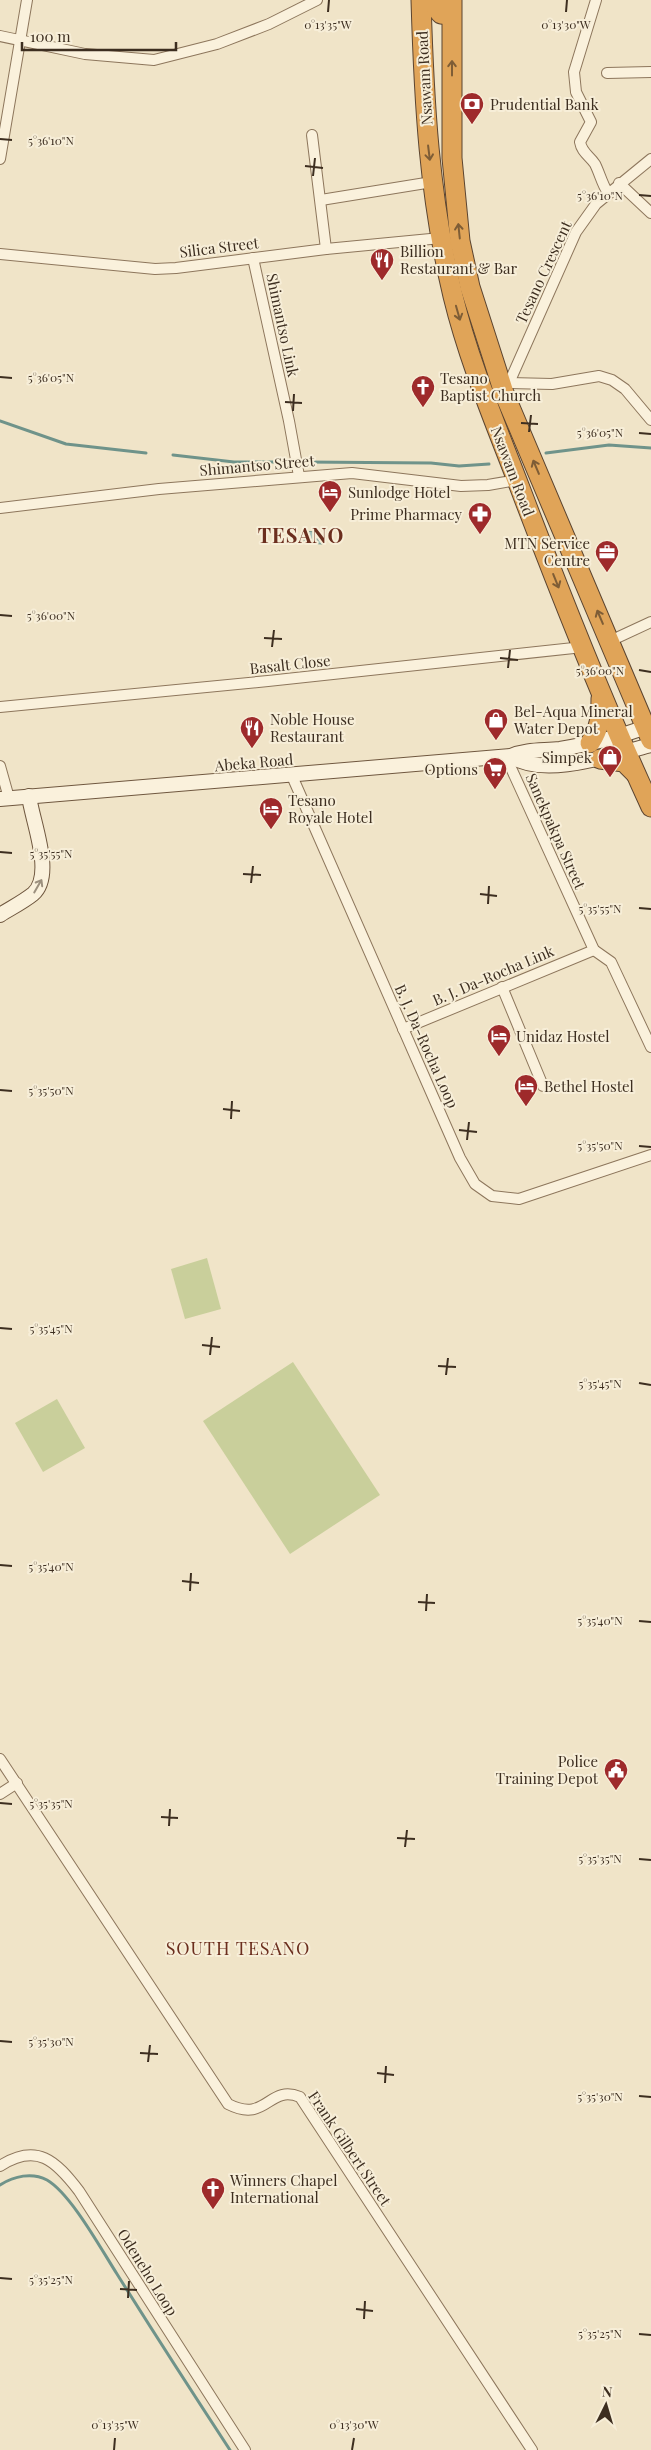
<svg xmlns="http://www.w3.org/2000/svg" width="651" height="2450" font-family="'Playfair Display',serif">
<defs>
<pattern id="water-ripples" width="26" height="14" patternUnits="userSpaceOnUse" patternTransform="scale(1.25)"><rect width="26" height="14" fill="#a9c4bc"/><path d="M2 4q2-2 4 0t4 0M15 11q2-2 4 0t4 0" fill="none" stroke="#8ba098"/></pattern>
</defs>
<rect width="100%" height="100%" fill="#f0e4c8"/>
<!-- garden -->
<g fill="#c9cf9b">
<path d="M 207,1258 L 221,1309 L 185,1319 L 171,1269 Z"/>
<path d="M 293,1362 L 380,1495 L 290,1554 L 203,1421 Z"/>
<path d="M 57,1399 L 85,1448 L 43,1472 L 15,1423 Z"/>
</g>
<!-- water -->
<path fill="url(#water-ripples)" stroke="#6f938a" d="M 305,531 L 324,533 L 323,544 L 304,543 Z"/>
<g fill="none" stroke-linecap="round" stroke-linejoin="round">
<!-- stream -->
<g stroke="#6f938a" stroke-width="3">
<path d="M 0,421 L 66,444 L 146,453"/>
<path d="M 546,453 L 609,445 L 651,448"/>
<path d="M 173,455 L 234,462 L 274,462"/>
<path d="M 304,462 L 431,463 L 459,466 L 489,464"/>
<path d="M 0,2185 C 14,2176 32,2172 47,2180 C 71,2194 101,2249 117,2274 C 154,2333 192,2392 230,2450"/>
</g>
<!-- street casing -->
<g stroke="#8d765c" stroke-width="12">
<g id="street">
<path d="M 596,0 L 574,72 L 576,92 L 591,122 L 580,142 C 582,153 589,155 595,164 C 600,174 602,184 608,193"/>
<path d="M 0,36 L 85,54 L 154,60 L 217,44 L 269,24 L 317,0"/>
<path d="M 607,73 L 651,72"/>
<path d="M 312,135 L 326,249"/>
<path d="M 0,159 L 27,0"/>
<path d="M 619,183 L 651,213"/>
<path d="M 321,200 L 432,182"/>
<path d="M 0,254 L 155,269 L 176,268 L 326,249 L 441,238"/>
<path d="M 253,258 L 289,421 L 299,476"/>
<path d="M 509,383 L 552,384 L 599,376 L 612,380 L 625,389 L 651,420"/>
<path d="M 505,392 L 576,232 L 596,204 L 651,159"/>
<path d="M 0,508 L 159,489 L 352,473 L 461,486 L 488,485 L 517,480"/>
<path d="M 610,641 L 651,622"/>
<path d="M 0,707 L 268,681 L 583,647"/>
<path d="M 506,757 L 594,950 L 611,962 L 651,1047"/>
<path d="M 0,766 L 9,798"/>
<path d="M 292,776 L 460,1158 L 475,1184 L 492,1196 L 519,1199 L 651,1155"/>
<path d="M 502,987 L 543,1086"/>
<path d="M 403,1029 L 594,950"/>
<path d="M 0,1759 L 228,2104 C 267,2124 268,2084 300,2097 L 532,2450"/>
<path d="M 0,1794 L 17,1783"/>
<path d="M 0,2166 C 37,2142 56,2161 79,2191 L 245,2450"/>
</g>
</g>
<!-- secondary casing -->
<g stroke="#6f573f" stroke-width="16">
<g id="secondary">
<path d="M 511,756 C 544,779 614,754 651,745"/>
<path d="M 0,799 L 511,756 C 527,749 543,751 560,749 C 589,744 618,738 645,727"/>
<path d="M 0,915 C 11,908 23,902 33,894 C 55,875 32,821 29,796"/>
</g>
</g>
<!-- highway casing -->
<g stroke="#5b4430" stroke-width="21">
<g id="highway">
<path d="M 421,0 C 424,102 429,196 453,296 C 469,362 496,425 520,488 C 561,596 603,703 651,807"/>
<path d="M 437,0 L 437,9 L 441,14 L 451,15"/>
<path d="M 452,0 L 452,158 L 460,241 L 470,287 L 504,393 L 651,740"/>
<path d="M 590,743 C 600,728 601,716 601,698"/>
<path d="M 600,759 L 624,762 L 635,773"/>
</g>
</g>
<!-- street -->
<use href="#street" stroke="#faf1dc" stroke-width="10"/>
<!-- secondary -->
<use href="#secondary" stroke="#faf1dc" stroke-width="14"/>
<!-- highway -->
<use href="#highway" stroke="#e0a458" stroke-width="19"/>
</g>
<!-- one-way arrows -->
<defs><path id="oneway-shaft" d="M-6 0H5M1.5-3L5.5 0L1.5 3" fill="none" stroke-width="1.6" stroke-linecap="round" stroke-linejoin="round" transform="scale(1.25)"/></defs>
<g stroke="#7e5d36">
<use href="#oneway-shaft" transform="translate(452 68) rotate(-90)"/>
<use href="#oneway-shaft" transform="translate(429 153) rotate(83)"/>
<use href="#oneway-shaft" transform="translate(459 231) rotate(-96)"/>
<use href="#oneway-shaft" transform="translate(458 313) rotate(74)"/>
<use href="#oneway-shaft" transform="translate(536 467) rotate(-113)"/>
<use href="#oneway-shaft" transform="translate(556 581) rotate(68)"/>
<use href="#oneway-shaft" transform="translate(600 617) rotate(-113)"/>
</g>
<use stroke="#9c907e" href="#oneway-shaft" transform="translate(38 886) rotate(-60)"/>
<!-- ticks -->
<path fill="none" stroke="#3d2e20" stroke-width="2" d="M 328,12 L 329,0M 566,12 L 567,0M 0,139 L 12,140M 305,166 L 323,168M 313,176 L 315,158M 639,195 L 651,196M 0,377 L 12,378M 285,402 L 302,403M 293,411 L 294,394M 521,423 L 538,424M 529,432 L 531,415M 639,433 L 651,434M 0,615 L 12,616M 264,638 L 282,639M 272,647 L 274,630M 500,658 L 518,660M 508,668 L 510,650M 639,670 L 651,672M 0,852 L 12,853M 243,874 L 261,875M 251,883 L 253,866M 480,894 L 497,896M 488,904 L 489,886M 639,908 L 651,909M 0,1090 L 12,1091M 223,1109 L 240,1111M 231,1119 L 232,1101M 459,1130 L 477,1132M 467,1140 L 469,1122M 639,1146 L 651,1147M 0,1328 L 12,1329M 202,1345 L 220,1347M 210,1355 L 212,1337M 438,1366 L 456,1367M 446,1375 L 448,1358M 639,1383 L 651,1385M 0,1565 L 12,1566M 182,1581 L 199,1583M 190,1591 L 191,1573M 418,1602 L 435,1603M 426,1611 L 427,1594M 639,1621 L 651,1622M 0,1803 L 12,1804M 161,1817 L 178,1818M 169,1826 L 170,1809M 397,1838 L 415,1839M 405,1847 L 407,1830M 639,1859 L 651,1860M 0,2041 L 12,2042M 140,2053 L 158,2054M 148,2062 L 150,2045M 377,2073 L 394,2075M 385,2083 L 386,2066M 639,2096 L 651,2097M 0,2278 L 12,2279M 120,2289 L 137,2290M 128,2298 L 129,2281M 356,2309 L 373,2311M 364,2319 L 365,2301M 639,2334 L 651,2335M 114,2450 L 115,2438M 352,2450 L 354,2438"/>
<!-- icons -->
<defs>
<g id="bank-pin" transform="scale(1.25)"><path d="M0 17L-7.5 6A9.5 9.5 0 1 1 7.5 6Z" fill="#9e2a2b" stroke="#f7eed8"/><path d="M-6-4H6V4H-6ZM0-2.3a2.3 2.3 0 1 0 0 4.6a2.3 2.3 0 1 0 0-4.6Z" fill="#fff"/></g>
<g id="restaurant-pin" transform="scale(1.25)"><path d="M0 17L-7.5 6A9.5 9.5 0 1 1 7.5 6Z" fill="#9e2a2b" stroke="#f7eed8"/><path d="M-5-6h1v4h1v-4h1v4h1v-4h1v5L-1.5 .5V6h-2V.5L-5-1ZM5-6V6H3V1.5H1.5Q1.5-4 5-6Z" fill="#fff"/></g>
<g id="church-pin" transform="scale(1.25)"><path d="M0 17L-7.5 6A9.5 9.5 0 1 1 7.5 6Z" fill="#9e2a2b" stroke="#f7eed8"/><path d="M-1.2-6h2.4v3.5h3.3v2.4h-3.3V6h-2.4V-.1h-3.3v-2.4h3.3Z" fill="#fff"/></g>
<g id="hotel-pin" transform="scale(1.25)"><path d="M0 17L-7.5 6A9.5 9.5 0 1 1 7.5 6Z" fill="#9e2a2b" stroke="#f7eed8"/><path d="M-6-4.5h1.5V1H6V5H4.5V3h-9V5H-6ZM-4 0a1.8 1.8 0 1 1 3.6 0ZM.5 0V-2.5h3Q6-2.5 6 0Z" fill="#fff"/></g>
<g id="pharmacy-pin" transform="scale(1.25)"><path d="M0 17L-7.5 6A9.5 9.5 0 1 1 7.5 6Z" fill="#9e2a2b" stroke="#f7eed8"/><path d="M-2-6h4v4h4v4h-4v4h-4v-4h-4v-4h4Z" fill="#fff"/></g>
<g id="office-pin" transform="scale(1.25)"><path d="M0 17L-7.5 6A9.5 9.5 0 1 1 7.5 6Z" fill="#9e2a2b" stroke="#f7eed8"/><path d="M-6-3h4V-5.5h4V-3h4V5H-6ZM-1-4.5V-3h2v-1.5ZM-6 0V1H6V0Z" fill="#fff"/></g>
<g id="shop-pin" transform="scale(1.25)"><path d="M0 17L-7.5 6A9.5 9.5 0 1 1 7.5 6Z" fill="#9e2a2b" stroke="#f7eed8"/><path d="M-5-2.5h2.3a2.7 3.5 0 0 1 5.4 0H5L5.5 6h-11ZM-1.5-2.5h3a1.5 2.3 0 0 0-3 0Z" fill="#fff"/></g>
<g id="supermarket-pin" transform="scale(1.25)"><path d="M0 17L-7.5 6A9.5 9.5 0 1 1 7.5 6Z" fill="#9e2a2b" stroke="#f7eed8"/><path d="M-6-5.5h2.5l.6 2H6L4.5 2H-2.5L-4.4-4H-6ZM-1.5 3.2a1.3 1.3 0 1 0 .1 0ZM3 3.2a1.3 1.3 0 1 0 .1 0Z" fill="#fff"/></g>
<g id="civic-pin" transform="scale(1.25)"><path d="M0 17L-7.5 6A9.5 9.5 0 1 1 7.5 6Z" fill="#9e2a2b" stroke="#f7eed8"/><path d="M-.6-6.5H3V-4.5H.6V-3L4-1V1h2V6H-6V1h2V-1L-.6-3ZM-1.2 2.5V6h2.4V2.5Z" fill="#fff"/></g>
</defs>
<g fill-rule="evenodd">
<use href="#bank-pin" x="472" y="104"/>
<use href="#restaurant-pin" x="382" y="260"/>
<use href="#church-pin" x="423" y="387"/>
<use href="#hotel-pin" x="330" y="492"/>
<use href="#pharmacy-pin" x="480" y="514"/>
<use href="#office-pin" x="607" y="552"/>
<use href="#shop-pin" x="496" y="720"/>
<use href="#restaurant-pin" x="252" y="728"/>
<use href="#shop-pin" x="610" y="757"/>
<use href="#supermarket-pin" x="495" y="769"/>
<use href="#hotel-pin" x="271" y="809"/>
<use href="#hotel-pin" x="499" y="1036"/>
<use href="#hotel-pin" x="526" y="1086"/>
<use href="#civic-pin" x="616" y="1770"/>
<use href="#church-pin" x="213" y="2189"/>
</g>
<g text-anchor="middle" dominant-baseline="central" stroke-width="4" stroke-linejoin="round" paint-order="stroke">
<!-- street labels -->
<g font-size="15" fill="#3d2e20" stroke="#f7eed8">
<text transform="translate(424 78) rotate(-93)">Nsawam Road</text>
<text transform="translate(219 247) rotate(-7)">Silica Street</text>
<text transform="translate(543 272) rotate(-65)">Tesano Crescent</text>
<text transform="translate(283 325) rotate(78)">Shimantso Link</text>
<text transform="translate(257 465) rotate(-5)">Shimantso Street</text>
<text transform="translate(513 471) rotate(69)">Nsawam Road</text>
<text transform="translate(290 664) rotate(-6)">Basalt Close</text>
<text transform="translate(254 762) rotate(-5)">Abeka Road</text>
<text transform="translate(556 831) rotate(66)">Sanekpakpa Street</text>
<text transform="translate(493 975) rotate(-23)">B. J. Da-Rocha Link</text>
<text transform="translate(427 1046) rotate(66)">B. J. Da-Rocha Loop</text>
<text transform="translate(350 2148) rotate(56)">Frank Gilbert Street</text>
<text transform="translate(148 2272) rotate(58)">Odeneho Loop</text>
</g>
<!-- poi labels -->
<g font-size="15" fill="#3d2e20" stroke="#f7eed8" text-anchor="start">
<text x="490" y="104">Prudential Bank</text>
<text x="400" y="251">Billion<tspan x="400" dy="17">Restaurant &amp; Bar</tspan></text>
<text x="440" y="378">Tesano<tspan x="440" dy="17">Baptist Church</tspan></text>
<text x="348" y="492">Sunlodge Hotel</text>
<text x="462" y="514" text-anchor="end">Prime Pharmacy</text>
<text x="590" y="543" text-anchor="end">MTN Service<tspan x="590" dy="17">Centre</tspan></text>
<text x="514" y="711">Bel-Aqua Mineral<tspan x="514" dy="17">Water Depot</tspan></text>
<text x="270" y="719">Noble House<tspan x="270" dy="17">Restaurant</tspan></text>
<text x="592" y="757" text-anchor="end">Simpek</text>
<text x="478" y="769" text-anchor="end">Options</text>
<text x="288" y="800">Tesano<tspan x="288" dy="17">Royale Hotel</tspan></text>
<text x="516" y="1036">Unidaz Hostel</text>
<text x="544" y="1086">Bethel Hostel</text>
<text x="598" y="1761" text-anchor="end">Police<tspan x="598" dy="17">Training Depot</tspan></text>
<text x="230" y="2180">Winners Chapel<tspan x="230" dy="17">International</tspan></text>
</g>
<!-- quarter labels -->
<g font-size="18" letter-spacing="1" fill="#6b2e1e" stroke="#f7eed8">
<text x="238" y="1948">SOUTH TESANO</text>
</g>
<!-- district labels -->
<g font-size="20" font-weight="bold" letter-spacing="1" fill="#6b2e1e" stroke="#f7eed8">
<text x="301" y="534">TESANO</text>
</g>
</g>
<g font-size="12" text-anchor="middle" fill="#3d2e20" stroke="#f7eed8" stroke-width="4" stroke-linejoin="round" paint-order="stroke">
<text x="328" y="29">0°13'35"W</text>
<text x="566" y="29">0°13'30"W</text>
<text x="51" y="145">5°36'10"N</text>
<text x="600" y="200">5°36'10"N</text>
<text x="51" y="382">5°36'05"N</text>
<text x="600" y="437">5°36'05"N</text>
<text x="51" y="620">5°36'00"N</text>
<text x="600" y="675">5°36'00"N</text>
<text x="51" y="858">5°35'55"N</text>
<text x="600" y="913">5°35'55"N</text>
<text x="51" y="1095">5°35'50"N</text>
<text x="600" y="1150">5°35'50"N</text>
<text x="51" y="1333">5°35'45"N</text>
<text x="600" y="1388">5°35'45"N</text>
<text x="51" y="1571">5°35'40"N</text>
<text x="600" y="1625">5°35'40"N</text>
<text x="51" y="1808">5°35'35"N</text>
<text x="600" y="1863">5°35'35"N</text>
<text x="51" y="2046">5°35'30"N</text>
<text x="600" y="2101">5°35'30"N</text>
<text x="51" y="2284">5°35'25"N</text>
<text x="600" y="2338">5°35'25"N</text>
<text x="115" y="2429">0°13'35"W</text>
<text x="354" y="2429">0°13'30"W</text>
</g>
<!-- north arrow -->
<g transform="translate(606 2405) rotate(5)" stroke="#f7eed8" stroke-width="4" paint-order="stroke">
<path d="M0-4L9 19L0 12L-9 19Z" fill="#3d2e20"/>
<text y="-8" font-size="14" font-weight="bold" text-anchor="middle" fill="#3d2e20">N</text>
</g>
<!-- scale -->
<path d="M22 42v8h154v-8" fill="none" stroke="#3d2e20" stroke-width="2.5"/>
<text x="30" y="42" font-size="15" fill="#3d2e20" stroke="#f7eed8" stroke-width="4" paint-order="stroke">100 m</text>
</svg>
